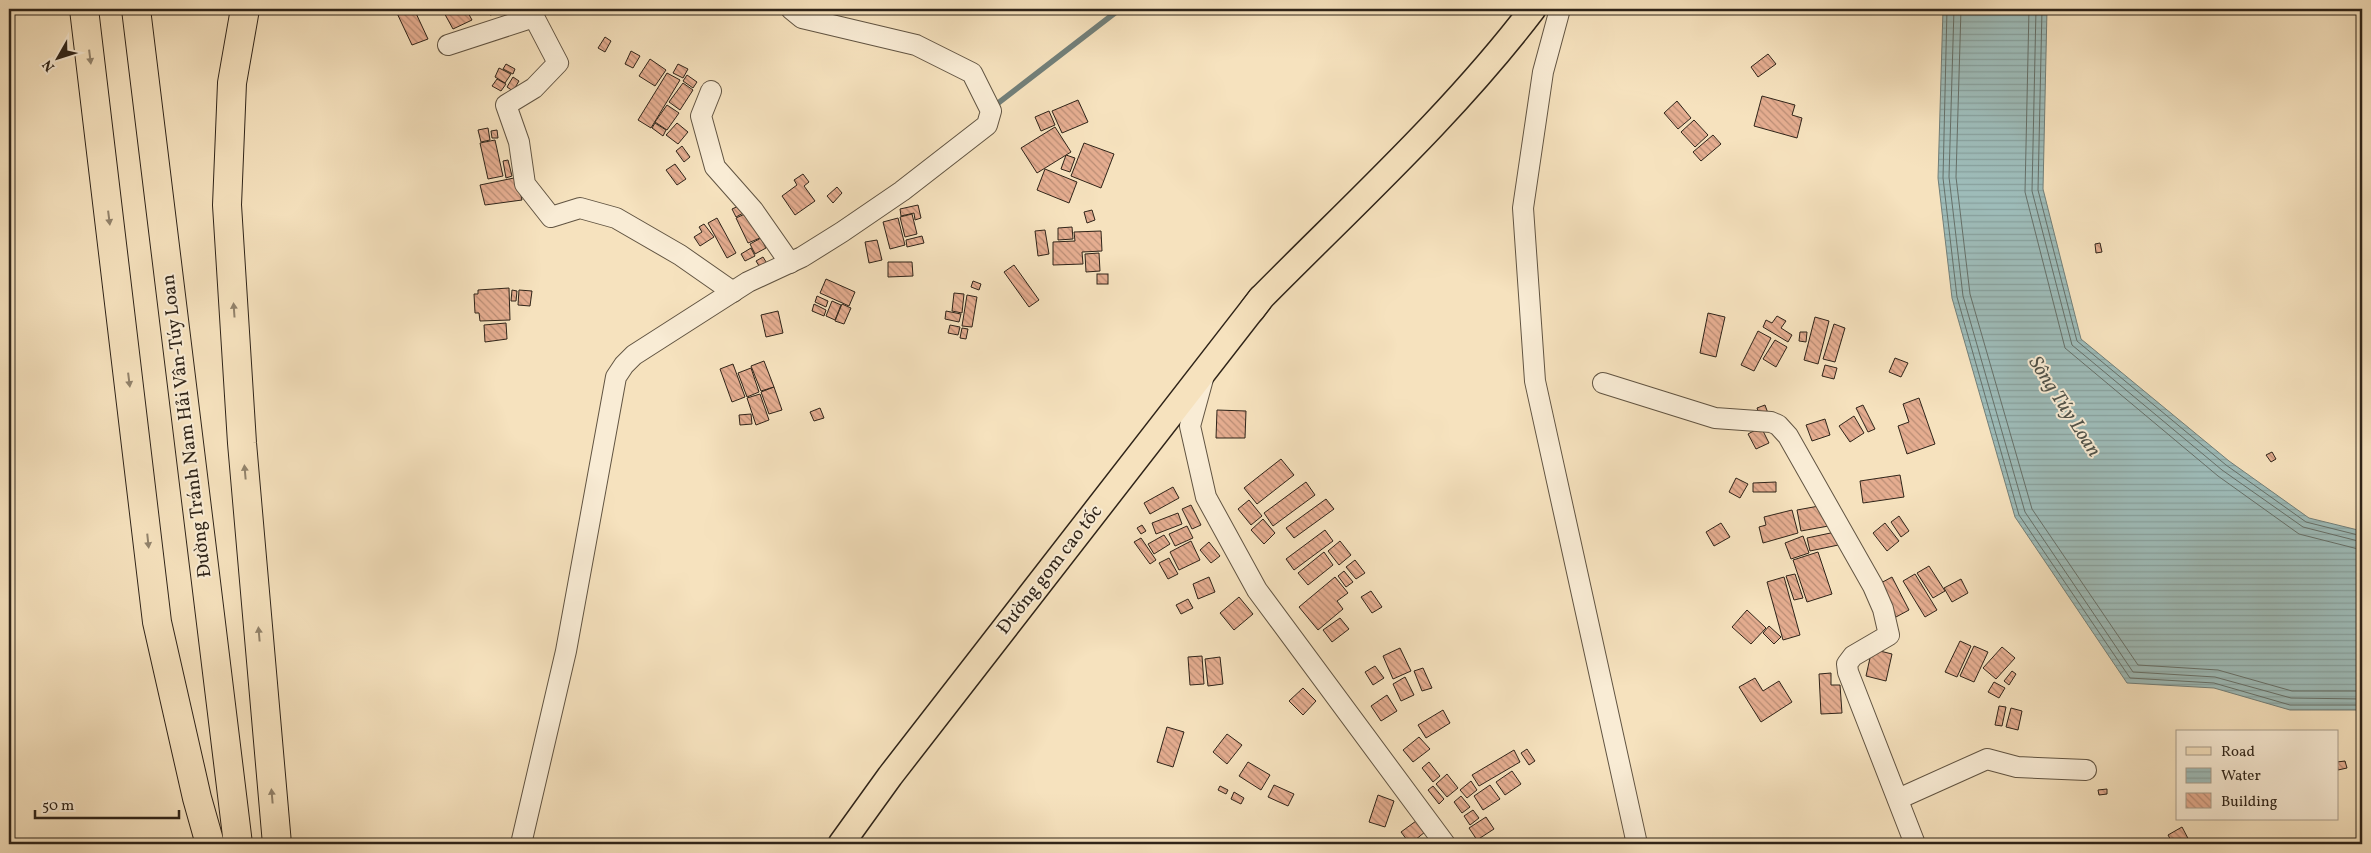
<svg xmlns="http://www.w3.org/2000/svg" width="2371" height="853" font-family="Vollkorn,serif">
<defs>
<pattern id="water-rules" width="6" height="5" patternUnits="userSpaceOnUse" patternTransform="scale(1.25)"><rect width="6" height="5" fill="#9ebcb9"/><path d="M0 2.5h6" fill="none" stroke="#88a19e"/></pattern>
<pattern id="building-back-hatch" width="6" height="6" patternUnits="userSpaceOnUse" patternTransform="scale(1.25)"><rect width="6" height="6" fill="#e5ad90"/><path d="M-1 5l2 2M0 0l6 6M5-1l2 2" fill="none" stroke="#ba8d75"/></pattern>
</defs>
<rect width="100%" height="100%" fill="#f6e2be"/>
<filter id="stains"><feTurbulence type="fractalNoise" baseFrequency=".004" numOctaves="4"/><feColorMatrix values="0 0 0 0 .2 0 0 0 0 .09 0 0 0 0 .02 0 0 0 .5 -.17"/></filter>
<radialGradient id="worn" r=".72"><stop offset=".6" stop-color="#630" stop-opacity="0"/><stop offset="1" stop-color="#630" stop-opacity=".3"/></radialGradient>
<!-- water -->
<path fill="url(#water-rules)" stroke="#727f79" d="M 1943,9 L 2047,9 L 2043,189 L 2081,339 L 2229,461 L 2309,518 L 2362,531 L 2362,710 L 2290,710 L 2214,688 L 2127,683 L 2015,517 L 1952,298 L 1938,178 Z"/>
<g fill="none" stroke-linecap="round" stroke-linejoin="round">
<!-- shore -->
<g stroke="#667069" stroke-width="1">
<path d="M 1947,9 L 1943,178 L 1957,297 L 2019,515 L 2130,678 L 2214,683 L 2290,705 L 2362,705"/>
<path d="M 1954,9 L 1949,177 L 1963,296 L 2025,512 L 2133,672 L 2215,677 L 2291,698 L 2362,699"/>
<path d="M 1961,9 L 1956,177 L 1970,294 L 2032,509 L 2138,665 L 2218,670 L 2292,691 L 2362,691"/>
<path d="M 2029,9 L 2025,192 L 2065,348 L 2218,476 L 2299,534 L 2362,550"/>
<path d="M 2036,9 L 2032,191 L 2072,345 L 2222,470 L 2303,527 L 2362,542"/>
<path d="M 2042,9 L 2038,190 L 2077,341 L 2226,465 L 2306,522 L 2362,536"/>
</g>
<!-- stream -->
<path stroke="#727f79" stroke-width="5.5" d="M 993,107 L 1120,9"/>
</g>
<!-- building -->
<g fill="url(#building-back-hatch)" stroke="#2f2419">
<path d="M 395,9 L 414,9 L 428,39 L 412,45 Z"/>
<path d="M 442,9 L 466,9 L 472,20 L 453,29 Z"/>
<path d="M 488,9 L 506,9 L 507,11 L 490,15 Z"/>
<path d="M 605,37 L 611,41 L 605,52 L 598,48 Z"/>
<path d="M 631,51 L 640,56 L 633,68 L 625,64 Z"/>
<path d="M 1768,54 L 1776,64 L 1758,77 L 1751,67 Z"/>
<path d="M 650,59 L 666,70 L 655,86 L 639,76 Z"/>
<path d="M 506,64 L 515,69 L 513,74 L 503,69 Z"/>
<path d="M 678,64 L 688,69 L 683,78 L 673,73 Z"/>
<path d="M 499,68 L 511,74 L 505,83 L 495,77 Z"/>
<path d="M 667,73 L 680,80 L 651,128 L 638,120 Z"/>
<path d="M 687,75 L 697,82 L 693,88 L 683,81 Z"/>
<path d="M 513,77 L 519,81 L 513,91 L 507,87 Z"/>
<path d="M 497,79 L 506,84 L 501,91 L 492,86 Z"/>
<path d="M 683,83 L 693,90 L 680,110 L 669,102 Z"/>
<path d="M 1762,96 L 1795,105 L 1792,115 L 1802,118 L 1797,138 L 1754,126 Z"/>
<path d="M 1078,100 L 1088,122 L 1062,133 L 1052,111 Z"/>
<path d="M 1677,101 L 1691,118 L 1678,129 L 1664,113 Z"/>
<path d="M 667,105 L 679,113 L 667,130 L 655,122 Z"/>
<path d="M 1049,111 L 1055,125 L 1041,131 L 1035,117 Z"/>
<path d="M 1694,120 L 1708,135 L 1695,147 L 1681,132 Z"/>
<path d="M 655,123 L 666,130 L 663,136 L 652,128 Z"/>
<path d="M 677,123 L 688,132 L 678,144 L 666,135 Z"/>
<path d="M 1055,127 L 1071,152 L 1037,173 L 1021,148 Z"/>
<path d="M 488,128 L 490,140 L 481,142 L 478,130 Z"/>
<path d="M 497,130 L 498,138 L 492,138 L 491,131 Z"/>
<path d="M 1713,135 L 1721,144 L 1701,161 L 1693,152 Z"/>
<path d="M 495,140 L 503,176 L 488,179 L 480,143 Z"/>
<path d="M 1084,143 L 1114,154 L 1101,188 L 1071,176 Z"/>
<path d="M 682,146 L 690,157 L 684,162 L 676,151 Z"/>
<path d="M 1066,155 L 1075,158 L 1070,172 L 1061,169 Z"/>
<path d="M 508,160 L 512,176 L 506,178 L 503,161 Z"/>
<path d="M 675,164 L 686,179 L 677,185 L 666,170 Z"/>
<path d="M 1045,169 L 1077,182 L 1069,203 L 1037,190 Z"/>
<path d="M 803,174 L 809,182 L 804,186 L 815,201 L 795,215 L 782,196 L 797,185 L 794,180 Z"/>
<path d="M 514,178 L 516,188 L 519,187 L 522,200 L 485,205 L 480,185 Z"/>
<path d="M 837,187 L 842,193 L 833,203 L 827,196 Z"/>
<path d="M 743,204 L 747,211 L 736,217 L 732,209 Z"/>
<path d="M 918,205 L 921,218 L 915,220 L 914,213 L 901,216 L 900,209 Z"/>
<path d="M 1092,210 L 1095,220 L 1087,223 L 1084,212 Z"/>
<path d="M 747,213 L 760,238 L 748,243 L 736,218 Z"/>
<path d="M 912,214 L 917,234 L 905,237 L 900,217 Z"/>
<path d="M 717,218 L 736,253 L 727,258 L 708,223 Z"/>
<path d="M 898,218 L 905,245 L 890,249 L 883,222 Z"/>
<path d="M 704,224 L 714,237 L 700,246 L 694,237 L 702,232 L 699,227 Z"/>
<path d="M 1072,227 L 1073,239 L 1058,240 L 1058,228 Z"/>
<path d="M 1045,230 L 1049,254 L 1038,256 L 1035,231 Z"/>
<path d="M 1101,231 L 1102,251 L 1082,252 L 1083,264 L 1053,265 L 1053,242 L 1075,241 L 1074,232 Z"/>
<path d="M 922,236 L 924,243 L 907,247 L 906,240 Z"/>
<path d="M 761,238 L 766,248 L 755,254 L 750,244 Z"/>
<path d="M 877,240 L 882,260 L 869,263 L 865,242 Z"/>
<path d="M 2100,243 L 2102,252 L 2096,253 L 2095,244 Z"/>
<path d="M 751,248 L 755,256 L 745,261 L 741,254 Z"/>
<path d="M 1099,253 L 1100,271 L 1086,272 L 1085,254 Z"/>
<path d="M 763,257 L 768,265 L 761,269 L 756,261 Z"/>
<path d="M 888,262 L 912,262 L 913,276 L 888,277 Z"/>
<path d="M 1014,265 L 1039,300 L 1029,307 L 1004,272 Z"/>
<rect x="1097" y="274" width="11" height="10"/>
<path d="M 826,279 L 855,292 L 849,306 L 820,293 Z"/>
<path d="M 973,281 L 981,284 L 979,290 L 971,287 Z"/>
<path d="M 509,288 L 510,320 L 480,321 L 479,313 L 475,313 L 474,294 L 478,294 L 478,290 Z"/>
<path d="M 512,290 L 517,291 L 516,301 L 511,301 Z"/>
<path d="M 519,290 L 532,291 L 530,306 L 518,305 Z"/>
<path d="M 954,293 L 964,294 L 962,313 L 952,311 Z"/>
<path d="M 967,295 L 977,297 L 972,327 L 962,326 Z"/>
<path d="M 817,296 L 828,301 L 826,307 L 815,302 Z"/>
<path d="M 832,301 L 841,305 L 835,320 L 826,316 Z"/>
<path d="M 814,304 L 826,310 L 824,316 L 812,311 Z"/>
<path d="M 842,304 L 851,308 L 844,324 L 835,321 Z"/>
<path d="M 778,311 L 783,333 L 766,337 L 761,315 Z"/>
<path d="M 946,311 L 961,314 L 959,322 L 945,319 Z"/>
<path d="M 1708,313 L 1725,317 L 1716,357 L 1700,353 Z"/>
<path d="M 1777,316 L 1786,321 L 1781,328 L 1792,335 L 1788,342 L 1763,327 L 1766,320 L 1772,323 Z"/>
<path d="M 1815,317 L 1829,321 L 1818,364 L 1804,360 Z"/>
<path d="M 506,323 L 507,339 L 485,342 L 484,325 Z"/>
<path d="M 1834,324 L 1845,328 L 1835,362 L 1823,359 Z"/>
<path d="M 950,325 L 960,327 L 958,335 L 948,333 Z"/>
<path d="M 962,328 L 968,329 L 966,339 L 960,338 Z"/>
<path d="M 1758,331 L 1771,338 L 1754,371 L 1741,365 Z"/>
<path d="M 1800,332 L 1807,332 L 1806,342 L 1799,341 Z"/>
<path d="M 1775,340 L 1787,347 L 1776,367 L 1763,359 Z"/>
<path d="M 1895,358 L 1908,363 L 1901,377 L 1889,372 Z"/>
<path d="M 764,361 L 774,387 L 761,391 L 751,366 Z"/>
<path d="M 733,364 L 745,397 L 732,402 L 720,369 Z"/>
<path d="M 1825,365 L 1837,368 L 1834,379 L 1822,376 Z"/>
<path d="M 751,368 L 759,392 L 747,397 L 738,373 Z"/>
<path d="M 774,387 L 782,410 L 769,414 L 761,392 Z"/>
<path d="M 760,394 L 769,420 L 756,425 L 747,398 Z"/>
<path d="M 1919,398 L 1935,444 L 1907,454 L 1898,426 L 1909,422 L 1903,404 Z"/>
<path d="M 1765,405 L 1769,416 L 1761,419 L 1757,408 Z"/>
<path d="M 1863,405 L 1875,429 L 1868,432 L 1856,408 Z"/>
<path d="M 820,408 L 824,418 L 814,421 L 810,412 Z"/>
<path d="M 1217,410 L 1246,411 L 1245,438 L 1216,438 Z"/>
<path d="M 751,414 L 752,424 L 740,425 L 739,415 Z"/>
<path d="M 1854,416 L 1864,433 L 1850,442 L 1839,426 Z"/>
<path d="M 1825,419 L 1830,435 L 1812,441 L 1806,425 Z"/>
<path d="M 1761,427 L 1769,443 L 1756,449 L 1748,434 Z"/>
<path d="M 2272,452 L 2276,459 L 2271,462 L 2266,455 Z"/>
<path d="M 1281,459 L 1294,475 L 1257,504 L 1244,488 Z"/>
<path d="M 1900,475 L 1904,497 L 1863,503 L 1860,481 Z"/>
<path d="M 1736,478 L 1748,484 L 1740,498 L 1729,492 Z"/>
<path d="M 1306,482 L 1315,495 L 1273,526 L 1264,513 Z"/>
<path d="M 1776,482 L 1776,492 L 1753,492 L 1753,483 Z"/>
<path d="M 1173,487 L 1179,498 L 1150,514 L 1144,503 Z"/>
<path d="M 1326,499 L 1334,509 L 1294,538 L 1286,528 Z"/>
<path d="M 1249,500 L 1262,516 L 1251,525 L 1238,509 Z"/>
<path d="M 1830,504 L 1834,525 L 1801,531 L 1797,510 Z"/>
<path d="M 1191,505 L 1201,525 L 1192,529 L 1182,509 Z"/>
<path d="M 1792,510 L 1798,533 L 1763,543 L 1759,527 L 1766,525 L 1764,517 Z"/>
<path d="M 1178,513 L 1182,524 L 1156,534 L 1152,523 Z"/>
<path d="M 1899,516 L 1909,531 L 1901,537 L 1891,522 Z"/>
<path d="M 1263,519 L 1275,533 L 1264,544 L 1251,530 Z"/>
<path d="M 1721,523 L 1730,537 L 1714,546 L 1706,532 Z"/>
<path d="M 1885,523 L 1899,541 L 1887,551 L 1873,533 Z"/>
<path d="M 1142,525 L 1146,531 L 1141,534 L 1137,528 Z"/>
<path d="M 1187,526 L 1193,538 L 1175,546 L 1169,534 Z"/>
<path d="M 1325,530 L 1333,541 L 1294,570 L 1286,559 Z"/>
<path d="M 1840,531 L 1843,544 L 1810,551 L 1807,538 Z"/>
<path d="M 1164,535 L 1170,544 L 1154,554 L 1148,544 Z"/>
<path d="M 1803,536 L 1809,553 L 1791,559 L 1785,543 Z"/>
<path d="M 1141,538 L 1156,560 L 1150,564 L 1134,542 Z"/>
<path d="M 1191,541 L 1200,560 L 1179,570 L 1170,552 Z"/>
<path d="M 1340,541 L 1351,555 L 1339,565 L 1328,551 Z"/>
<path d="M 1209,542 L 1220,556 L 1211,563 L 1200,550 Z"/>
<path d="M 1324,552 L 1333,565 L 1308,585 L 1298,573 Z"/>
<path d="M 1818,552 L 1832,594 L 1807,602 L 1793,560 Z"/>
<path d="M 1169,558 L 1178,574 L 1168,579 L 1159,563 Z"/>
<path d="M 1355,560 L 1365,573 L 1356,579 L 1346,567 Z"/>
<path d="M 1929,566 L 1945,591 L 1933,598 L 1917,573 Z"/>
<path d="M 1344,571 L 1353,582 L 1346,587 L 1338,576 Z"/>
<path d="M 1795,574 L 1803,598 L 1794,600 L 1786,576 Z"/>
<path d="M 1915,574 L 1937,610 L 1925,617 L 1903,581 Z"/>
<path d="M 1209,577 L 1215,592 L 1198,599 L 1193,584 Z"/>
<path d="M 1335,577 L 1348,593 L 1337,601 L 1343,609 L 1318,630 L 1299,607 Z"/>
<path d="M 1784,577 L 1800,635 L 1783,640 L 1767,582 Z"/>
<path d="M 1892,577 L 1909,610 L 1896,617 L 1879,584 Z"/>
<path d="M 1961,579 L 1968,593 L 1952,602 L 1944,588 Z"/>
<path d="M 1371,591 L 1382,607 L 1372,613 L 1361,597 Z"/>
<path d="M 1239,597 L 1253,614 L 1234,630 L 1220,613 Z"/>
<path d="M 1188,599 L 1193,608 L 1181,614 L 1176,605 Z"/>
<path d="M 1747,610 L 1766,628 L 1751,644 L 1732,627 Z"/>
<path d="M 1340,618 L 1349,629 L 1332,642 L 1323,630 Z"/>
<path d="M 1769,626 L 1781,637 L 1774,644 L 1763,633 Z"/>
<path d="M 1960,641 L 1971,646 L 1957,677 L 1945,672 Z"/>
<path d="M 1974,646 L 1988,652 L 1974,682 L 1960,676 Z"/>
<path d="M 2002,647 L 2015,658 L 1996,679 L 1983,668 Z"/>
<path d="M 1400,648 L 1411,671 L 1393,679 L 1383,656 Z"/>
<path d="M 1872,649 L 1892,654 L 1886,681 L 1866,676 Z"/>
<path d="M 1202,656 L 1204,684 L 1190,685 L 1188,657 Z"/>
<path d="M 1220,657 L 1223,684 L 1208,686 L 1205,659 Z"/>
<path d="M 1375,666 L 1384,678 L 1373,685 L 1365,672 Z"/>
<path d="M 1423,668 L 1432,688 L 1422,691 L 1414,671 Z"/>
<path d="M 2012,671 L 2016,674 L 2009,685 L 2004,681 Z"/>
<path d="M 1831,673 L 1831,685 L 1840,685 L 1842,713 L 1821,714 L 1819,674 Z"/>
<path d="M 1405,677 L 1414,695 L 1401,701 L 1393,684 Z"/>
<path d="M 1755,678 L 1763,691 L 1779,681 L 1792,702 L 1761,722 L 1739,687 Z"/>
<path d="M 1994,682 L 2005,688 L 1999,698 L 1988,692 Z"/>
<path d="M 1303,688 L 1316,701 L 1303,715 L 1289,701 Z"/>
<path d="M 1387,695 L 1397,711 L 1381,721 L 1371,706 Z"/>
<path d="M 1999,706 L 2006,707 L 2002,726 L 1995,725 Z"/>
<path d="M 2011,708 L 2022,711 L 2018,730 L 2006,727 Z"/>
<path d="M 1443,710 L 1450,723 L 1426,738 L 1418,725 Z"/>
<path d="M 1167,727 L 1184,732 L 1173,767 L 1157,762 Z"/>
<path d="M 1227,734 L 1242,745 L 1227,764 L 1213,752 Z"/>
<path d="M 1419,737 L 1430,749 L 1413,762 L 1403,750 Z"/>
<path d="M 1527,749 L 1535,761 L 1529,765 L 1521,753 Z"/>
<path d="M 1514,750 L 1520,762 L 1479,786 L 1472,775 Z"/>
<path d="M 2345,761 L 2347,768 L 2338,770 L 2337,762 Z"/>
<path d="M 1248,762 L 1270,775 L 1261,790 L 1239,776 Z"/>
<path d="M 1429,762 L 1440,776 L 1433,782 L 1422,768 Z"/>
<path d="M 1512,771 L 1521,784 L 1505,795 L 1496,782 Z"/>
<path d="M 1447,774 L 1458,788 L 1447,797 L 1436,784 Z"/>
<path d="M 1471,781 L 1477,790 L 1467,798 L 1460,790 Z"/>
<path d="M 1274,785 L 1294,794 L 1288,806 L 1268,797 Z"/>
<path d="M 1490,785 L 1500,799 L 1483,810 L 1474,796 Z"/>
<path d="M 1220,786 L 1228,790 L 1226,794 L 1218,790 Z"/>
<path d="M 1433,786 L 1444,799 L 1439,804 L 1428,790 Z"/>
<path d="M 2107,789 L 2107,794 L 2099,795 L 2098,790 Z"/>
<path d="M 1234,792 L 1244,798 L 1241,804 L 1231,799 Z"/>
<path d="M 1378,795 L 1394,801 L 1385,827 L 1369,822 Z"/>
<path d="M 1461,796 L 1470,807 L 1462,813 L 1454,802 Z"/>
<path d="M 1473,810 L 1479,818 L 1470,825 L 1464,816 Z"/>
<path d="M 1486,817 L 1494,829 L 1477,840 L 1469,828 Z"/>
<path d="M 1416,821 L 1425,832 L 1410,844 L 1401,832 Z"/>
<path d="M 2182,827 L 2191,844 L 2173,844 L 2168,835 Z"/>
</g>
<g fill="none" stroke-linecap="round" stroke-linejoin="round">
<!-- minor casing -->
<g stroke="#615442" stroke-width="22">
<g id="minor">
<path d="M 1560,9 L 1543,72 L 1523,208 L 1535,381 L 1637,844"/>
<path d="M 448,45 L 534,17 L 558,63 L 534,88 L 506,105 L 519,142 L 525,184 L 551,217 L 580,208 L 616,218 L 680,255 L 733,292"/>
<path d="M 711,91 L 701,116 L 715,167 L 753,210 L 790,263"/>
<path d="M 1204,375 L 1190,426 L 1206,497 L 1257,590 L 1445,844"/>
<path d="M 1603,383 L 1715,418 L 1771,422 L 1778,425 L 1788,436 L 1873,586 L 1883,609 L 1889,635 L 1853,656 L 1847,664 L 1848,672 L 1915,844"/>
<path d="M 1898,799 L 1987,759 L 2017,767 L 2086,770"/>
<path d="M 521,844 L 566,651 L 616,377 L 624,365 L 634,355 L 748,282 L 802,257 L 842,232 L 902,191 L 987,125 L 991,111 L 972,73 L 916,45 L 802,18 L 791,9"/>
</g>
</g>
<!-- major casing -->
<g stroke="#2f2419" stroke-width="28">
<g id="major">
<path d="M 1252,310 L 1261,298 C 1354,204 1453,114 1533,9"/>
<path d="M 841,844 L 890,776 L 1261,298"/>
</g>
</g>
<!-- highway casing -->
<g stroke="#2f2419" stroke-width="30">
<g id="highway">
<path d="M 84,9 L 157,622 L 197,798 L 210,844"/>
<path d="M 136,9 L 238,844"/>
<path d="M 245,9 L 232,83 L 227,205 L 242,443 L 277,844"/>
</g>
</g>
<!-- minor -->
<use href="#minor" stroke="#f9ecd5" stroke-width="20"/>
<!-- major -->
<use href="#major" stroke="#f6e2be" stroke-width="25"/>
<!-- highway -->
<use href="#highway" stroke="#f6e2be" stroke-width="28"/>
</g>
<!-- one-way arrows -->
<defs><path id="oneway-solid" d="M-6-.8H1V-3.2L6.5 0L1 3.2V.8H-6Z" transform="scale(1.25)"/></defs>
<g fill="#92836c">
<use href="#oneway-solid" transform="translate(90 57) rotate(83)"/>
<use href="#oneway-solid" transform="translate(109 218) rotate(83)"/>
<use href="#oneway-solid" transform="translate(234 310) rotate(-94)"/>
<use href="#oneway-solid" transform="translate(129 380) rotate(83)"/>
<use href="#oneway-solid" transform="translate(245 472) rotate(-95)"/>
<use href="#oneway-solid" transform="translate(148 541) rotate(84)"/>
<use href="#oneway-solid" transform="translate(259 634) rotate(-95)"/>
<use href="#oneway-solid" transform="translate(272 796) rotate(-95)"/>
</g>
<g text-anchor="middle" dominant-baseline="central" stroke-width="4" stroke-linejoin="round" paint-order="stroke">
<!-- street labels -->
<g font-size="19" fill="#2f2419" stroke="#f9ecd5">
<text transform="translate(187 426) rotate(-97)">Đường Tránh Nam Hải Vân-Túy Loan</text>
<text transform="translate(1050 570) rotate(-52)">Đường gom cao tốc</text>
</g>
<!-- water labels -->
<g font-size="20" font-style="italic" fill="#505249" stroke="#f9ecd5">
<text transform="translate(2064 407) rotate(57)">Sông Túy Loan</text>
</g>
</g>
<!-- margin -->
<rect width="2371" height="853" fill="none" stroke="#f6e2be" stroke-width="30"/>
<rect x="10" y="10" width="2351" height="833" fill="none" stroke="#2f2419" stroke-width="2.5"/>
<rect x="15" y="15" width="2341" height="823" fill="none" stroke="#2f2419"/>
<!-- legend -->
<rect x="2176" y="730" width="162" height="90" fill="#f9ecd5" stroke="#a89c8a"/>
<rect x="2186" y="747" width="25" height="8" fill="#f6e2be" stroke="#a89c8a"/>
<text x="2221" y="756" font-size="15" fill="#2f2419">Road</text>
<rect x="2186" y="768" width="25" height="15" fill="url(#water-rules)" stroke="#a89c8a"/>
<text x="2221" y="780" font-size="15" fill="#2f2419">Water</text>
<rect x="2186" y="793" width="25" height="15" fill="url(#building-back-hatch)" stroke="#a89c8a"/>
<text x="2221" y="806" font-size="15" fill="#2f2419">Building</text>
<!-- north arrow -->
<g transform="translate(58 58) rotate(231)" stroke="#f9ecd5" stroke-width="4" paint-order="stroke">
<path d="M0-4L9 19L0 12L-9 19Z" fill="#2f2419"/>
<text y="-8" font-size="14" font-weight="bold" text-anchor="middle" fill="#2f2419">N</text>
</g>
<!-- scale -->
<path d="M35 810v8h144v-8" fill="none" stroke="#2f2419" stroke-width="2.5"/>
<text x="42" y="810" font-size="15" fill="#2f2419" stroke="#f9ecd5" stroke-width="4" paint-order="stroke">50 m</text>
<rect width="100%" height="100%" filter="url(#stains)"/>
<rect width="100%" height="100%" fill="url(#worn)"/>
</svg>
